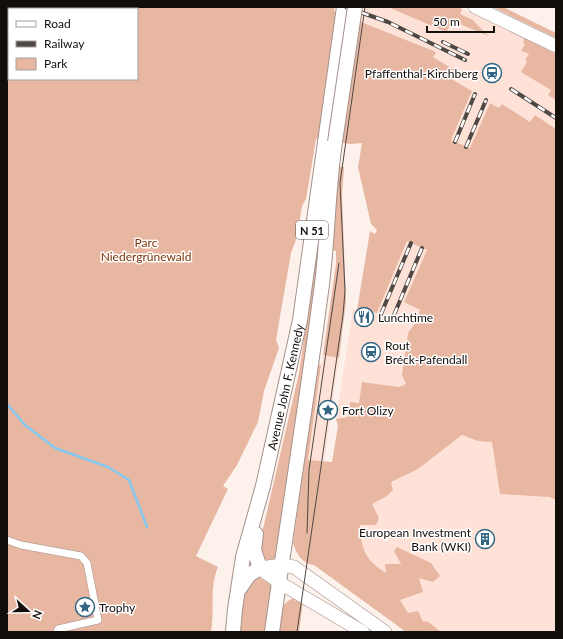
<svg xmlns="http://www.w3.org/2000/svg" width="563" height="639" font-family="Lato,sans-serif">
<rect width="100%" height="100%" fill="#fdf1ec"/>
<!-- built -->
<g fill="#ffe2d7">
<path d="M 327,7 L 388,7 L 446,32 L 453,21 L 487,36 L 473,20 L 459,13 L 462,9 L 524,38 L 523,42 L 525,44 L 529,54 L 527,62 L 551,91 L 548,95 L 556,100 L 556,129 L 535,115 L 531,122 L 502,104 L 499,109 L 490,103 L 470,148 L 451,140 L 467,103 L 453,80 L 458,72 L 433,57 L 435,52 Z"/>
<path d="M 407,241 L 427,250 L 404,302 L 420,310 L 416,322 L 408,333 L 403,380 L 406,384 L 399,387 L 362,382 L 359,403 L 348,417 L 336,419 L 353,309 L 377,313 Z"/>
<path d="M 323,355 L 339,358 L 324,461 L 307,460 Z"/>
<path d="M 556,424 L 556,632 L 416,632 L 353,561 L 363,493 L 418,469 L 462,435 L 478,441 Z"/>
</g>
<!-- green -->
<g fill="#e8b7a2">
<path d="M 21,7 L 334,7 L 334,11 L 436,52 L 433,57 L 458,72 L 453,80 L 472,91 L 451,140 L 470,148 L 490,103 L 499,108 L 502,104 L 530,122 L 535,115 L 556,129 L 556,500 L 549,497 L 500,494 L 492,442 L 478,441 L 462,435 L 418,469 L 391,482 L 393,490 L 387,496 L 372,504 L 379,518 L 376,525 L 360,525 C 361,549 365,560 386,573 L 385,564 L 401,564 L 394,551 L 397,547 L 431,563 L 440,576 L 433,582 L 419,578 L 423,592 L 400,600 L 408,613 L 418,611 L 423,622 L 427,621 L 441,632 L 406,632 L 314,565 C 302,564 296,553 293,543 L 318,364 L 321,365 L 308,460 L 332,462 L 338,426 L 336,419 L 348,417 L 350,402 L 359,403 L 362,382 L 399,387 L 406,384 L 402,375 L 408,333 L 416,322 L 420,310 L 404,302 L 427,250 L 407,241 L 377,313 L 357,310 L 370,231 L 375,234 L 377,230 L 371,224 L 358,167 L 362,143 L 351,144 L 316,139 L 306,199 L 302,206 L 297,237 L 291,253 L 276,340 L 279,348 L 264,391 L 258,422 L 237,465 L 223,486 L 228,489 L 196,556 L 218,567 C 209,588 215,609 211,632 L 7,632 L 7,40 L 9,33 L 9,79 L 137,79 L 137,9 L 23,9 Z"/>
<path d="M 388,7 L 458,7 L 462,9 L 460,14 L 473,20 L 488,36 L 453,21 L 446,32 Z"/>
<path d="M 493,7 L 503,7 L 556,33 L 556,38 Z"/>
<path d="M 524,38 L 556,54 L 556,100 L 548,95 L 551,90 L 521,72 L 527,62 L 525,60 L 529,54 L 521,51 L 525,44 L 523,43 Z"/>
<path d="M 335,166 L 344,167 L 342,196 L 346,301 L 339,358 L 323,355 L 336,264 L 336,251 L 332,250 Z"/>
<path d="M 319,206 L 323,239 L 276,558 L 269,562 L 262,557 L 260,542 L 299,373 L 317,252 L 317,228 Z"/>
<path d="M 257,576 L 272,584 L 266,632 L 240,632 L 240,615 L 246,587 Z"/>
<path d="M 295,598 L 295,601 L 303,602 L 299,632 L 278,632 C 280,619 279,601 295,598 Z"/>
</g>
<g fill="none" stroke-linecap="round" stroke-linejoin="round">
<!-- stream -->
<path stroke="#85c8f0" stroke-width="2.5" d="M 7,404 L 25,425 L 55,448 L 108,467 L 129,480 L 147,527"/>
<!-- pedestrian casing -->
<g stroke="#a4918a" stroke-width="8">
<path id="pedestrian" d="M 7,540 L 21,545 L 81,556 L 87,563 L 98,620 L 58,629 L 57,632"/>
</g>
<!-- secondary casing -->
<g stroke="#a4918a" stroke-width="14">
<g id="secondary">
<path d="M 475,7 L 556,46"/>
<path d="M 260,568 L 282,565 L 294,567 L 385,632"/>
<path d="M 260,568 L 280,583 L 363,632"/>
</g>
</g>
<!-- primary casing -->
<g stroke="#a4918a" stroke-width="16">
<g id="primary">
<path d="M 240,588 L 249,575 L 260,568 L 254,550 L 256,534"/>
<path id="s1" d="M 233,632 L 235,609 L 243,557 L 263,486 L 300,320 L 344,7"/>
<path d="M 272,632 C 288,516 307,400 322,284 C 328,236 328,189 335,142"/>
</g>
</g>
<!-- pedestrian -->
<use href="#pedestrian" stroke="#fff" stroke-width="7"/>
<!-- secondary -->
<use href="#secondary" stroke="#fff" stroke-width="13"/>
<!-- primary -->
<use href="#primary" stroke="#fff" stroke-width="14"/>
<!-- tram -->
<g stroke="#4f4844" stroke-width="1">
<path d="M 307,533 L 309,470 L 339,263"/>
<path d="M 297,632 L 343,315 L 345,291 L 340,183 L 365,7"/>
</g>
<!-- rail casing -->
<g stroke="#4f4844" stroke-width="4">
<g id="rail">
<path d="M 346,7 L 388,22 L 465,60"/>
<path d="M 443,42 L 468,54"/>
<path d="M 511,89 L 556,118"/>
<path d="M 455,142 L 475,94"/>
<path d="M 466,147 L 486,100"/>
<path d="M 381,314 L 411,243"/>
<path d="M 394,315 L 422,248"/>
</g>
</g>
<!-- rail -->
<use href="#rail" stroke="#fff" stroke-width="2.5" stroke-dasharray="8" stroke-linecap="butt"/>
<!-- primary-bridge casing -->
<g stroke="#a4918a" stroke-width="16" stroke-linecap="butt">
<path id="primary-bridge" d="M 335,142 L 355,7"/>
</g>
<!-- primary-bridge -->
<use href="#primary-bridge" stroke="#fff" stroke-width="14"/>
</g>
<!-- icons -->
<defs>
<g id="station-ring" transform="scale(1)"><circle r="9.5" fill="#fff" stroke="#326582" stroke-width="1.5"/><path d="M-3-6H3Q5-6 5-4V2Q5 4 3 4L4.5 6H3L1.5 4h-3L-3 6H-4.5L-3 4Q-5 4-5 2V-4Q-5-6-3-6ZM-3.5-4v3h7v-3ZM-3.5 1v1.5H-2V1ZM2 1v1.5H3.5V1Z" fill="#326582"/></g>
<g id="restaurant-ring" transform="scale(1)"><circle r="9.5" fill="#fff" stroke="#326582" stroke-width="1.5"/><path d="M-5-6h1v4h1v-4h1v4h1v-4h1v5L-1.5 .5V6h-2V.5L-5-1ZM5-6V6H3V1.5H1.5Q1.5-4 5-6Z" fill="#326582"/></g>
<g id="sight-ring" transform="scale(1)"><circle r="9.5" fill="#fff" stroke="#326582" stroke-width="1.5"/><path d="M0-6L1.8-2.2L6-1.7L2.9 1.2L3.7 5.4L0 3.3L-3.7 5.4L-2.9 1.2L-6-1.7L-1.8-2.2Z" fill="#326582"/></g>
<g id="building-ring" transform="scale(1)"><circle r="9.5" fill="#fff" stroke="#326582" stroke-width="1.5"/><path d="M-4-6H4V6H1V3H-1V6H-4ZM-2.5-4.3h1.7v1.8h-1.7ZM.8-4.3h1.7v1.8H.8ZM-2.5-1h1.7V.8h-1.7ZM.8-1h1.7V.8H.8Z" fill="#326582"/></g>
</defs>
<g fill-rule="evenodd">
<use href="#station-ring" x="492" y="73"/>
<use href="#restaurant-ring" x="364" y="317"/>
<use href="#station-ring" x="371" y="352"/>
<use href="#sight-ring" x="328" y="410"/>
<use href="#building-ring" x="485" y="539"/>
<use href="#sight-ring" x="85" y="607"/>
</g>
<g text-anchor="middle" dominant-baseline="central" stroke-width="3" stroke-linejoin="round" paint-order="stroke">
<!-- shield labels -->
<rect fill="#fff" stroke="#5a5654" stroke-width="1" x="296" y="221" width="32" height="18" rx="3"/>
<g font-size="11" font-weight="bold" fill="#140e0b">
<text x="312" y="230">N 51</text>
</g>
<!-- poi labels -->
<g font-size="12" fill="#140e0b" stroke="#fff" text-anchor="start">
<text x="478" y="73" text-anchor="end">Pfaffenthal-Kirchberg</text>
<text x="378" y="317">Lunchtime</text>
<text x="385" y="345">Rout<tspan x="385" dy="14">Bréck-Pafendall</tspan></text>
<text x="342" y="410">Fort Olizy</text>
<text x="471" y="532" text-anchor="end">European Investment<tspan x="471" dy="14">Bank (WKI)</tspan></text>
<text x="99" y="607">Trophy</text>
</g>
<!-- park labels -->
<g font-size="12" fill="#803208" stroke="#fff">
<text x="146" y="242">Parc<tspan x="146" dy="14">Niedergrünewald</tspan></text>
</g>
<!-- street labels -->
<g font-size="12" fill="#140e0b" stroke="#fff">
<text stroke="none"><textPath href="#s1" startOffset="251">Avenue John F. Kennedy</textPath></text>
</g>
</g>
<!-- border -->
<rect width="563" height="639" fill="none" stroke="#140e0b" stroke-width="16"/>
<!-- legend -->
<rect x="8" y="8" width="130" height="72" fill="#ffffff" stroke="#a19f9d"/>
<rect x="16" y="21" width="20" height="6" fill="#ffffff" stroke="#a19f9d"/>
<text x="44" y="28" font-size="12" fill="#140e0b">Road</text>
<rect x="16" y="41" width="20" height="6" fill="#4f4844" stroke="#a19f9d"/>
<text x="44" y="48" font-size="12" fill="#140e0b">Railway</text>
<rect x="16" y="58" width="20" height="12" fill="#e8b7a2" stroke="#a19f9d"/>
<text x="44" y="68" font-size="12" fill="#140e0b">Park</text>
<!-- north arrow -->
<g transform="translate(28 611) rotate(111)" stroke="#ffffff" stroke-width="3" paint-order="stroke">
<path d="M0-3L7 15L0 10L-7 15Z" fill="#140e0b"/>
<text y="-6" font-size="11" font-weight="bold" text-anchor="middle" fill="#140e0b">N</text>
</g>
<!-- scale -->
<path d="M427 26v6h67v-6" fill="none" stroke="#140e0b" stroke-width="2"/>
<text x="433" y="26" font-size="12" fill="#140e0b" stroke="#ffffff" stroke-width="3" paint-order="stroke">50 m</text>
</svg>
